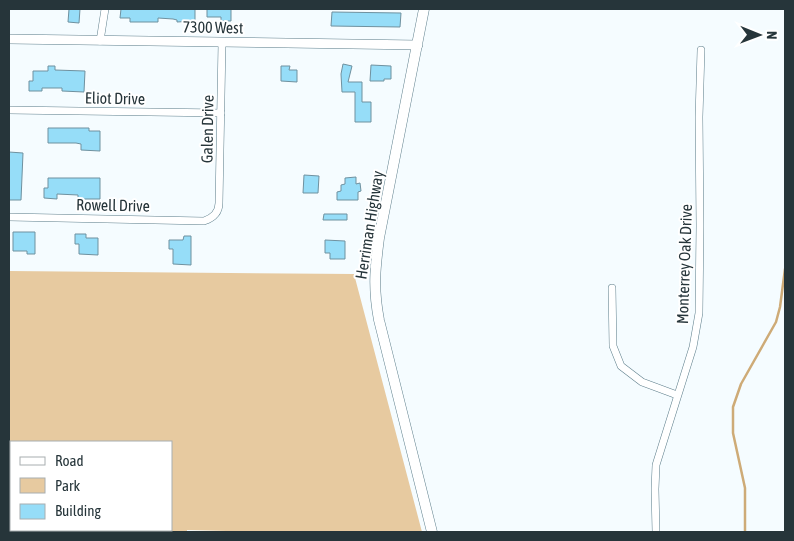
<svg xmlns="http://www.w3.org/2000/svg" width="794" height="541" font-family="'Asap Condensed',sans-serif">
<rect width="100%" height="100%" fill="#f5fcff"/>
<!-- green -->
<path fill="#e7caa0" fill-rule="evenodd" d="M 9,271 L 354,274 L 422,532 L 262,532 L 187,530 L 187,532 L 9,532 ZM 11,442 L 171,442 L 171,530 L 11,530 Z"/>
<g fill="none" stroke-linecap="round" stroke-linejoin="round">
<!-- stream -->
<path stroke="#ceab77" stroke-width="2.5" d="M 745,532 L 745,488 L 733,433 L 733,407 L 741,384 L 776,322 L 780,307 L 785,269"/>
</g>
<!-- building -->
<g fill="#96ddf8" stroke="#6f919f">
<path d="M 69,9 L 80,9 L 79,23 L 68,22 Z"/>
<path d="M 121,9 L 195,9 L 195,21 L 177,22 L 177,20 L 173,19 L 158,18 L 158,22 L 130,22 L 130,18 L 120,18 Z"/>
<path d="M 207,9 L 231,9 L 231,21 L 221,21 L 221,17 L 207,17 Z"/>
<path d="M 332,12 L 401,13 L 400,27 L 331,26 Z"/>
<path d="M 343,64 L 352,66 L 348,82 L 362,82 L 362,102 L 371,102 L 371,122 L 355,122 L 355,92 L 342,92 L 341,74 Z"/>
<path d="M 371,65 L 391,66 L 391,79 L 384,79 L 384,81 L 370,81 Z"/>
<path d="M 48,66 L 55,66 L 55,70 L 85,71 L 84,92 L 62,91 L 62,88 L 42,88 L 42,91 L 29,91 L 29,81 L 33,81 L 33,71 L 48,71 Z"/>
<path d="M 281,66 L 290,66 L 289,70 L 297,70 L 297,82 L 281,81 Z"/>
<path d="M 48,128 L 89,128 L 89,131 L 100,131 L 100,151 L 81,150 L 81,144 L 76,143 L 48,143 Z"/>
<path d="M 9,152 L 23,153 L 21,200 L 9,200 Z"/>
<path d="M 304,175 L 319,176 L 318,193 L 303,193 Z"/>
<path d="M 356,177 L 356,184 L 360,183 L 361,191 L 358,192 L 358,200 L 337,200 L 337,192 L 341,191 L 341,185 L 345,184 L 345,178 Z"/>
<path d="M 48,178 L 100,178 L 100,199 L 78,199 L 78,195 L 57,194 L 57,199 L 44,198 L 44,188 L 48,188 Z"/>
<path d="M 324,214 L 347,214 L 347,220 L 323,220 Z"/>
<path d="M 13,232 L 35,232 L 35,254 L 27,254 L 27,251 L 13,251 Z"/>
<path d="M 75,234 L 86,234 L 86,238 L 98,238 L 98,255 L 79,254 L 79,244 L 75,244 Z"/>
<path d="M 184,236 L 191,236 L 191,265 L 173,264 L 173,249 L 169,249 L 169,240 L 183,240 Z"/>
<path d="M 325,240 L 345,241 L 345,259 L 330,259 L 330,253 L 325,253 Z"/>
</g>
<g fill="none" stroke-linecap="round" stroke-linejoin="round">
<!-- minor casing -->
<g stroke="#5d7e8b" stroke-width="8">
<g id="minor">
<path d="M 100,41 L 105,9"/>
<path d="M 9,110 L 221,113"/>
<path d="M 9,217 L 204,221 C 213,218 219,212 219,203 L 222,43"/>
<path d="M 612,288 L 613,346 L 621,366 L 642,382 L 677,395"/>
<path d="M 656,532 L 655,489 L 656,465 L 693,347 L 699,313 L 700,226 L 699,117 L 701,50"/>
</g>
</g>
<!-- tertiary casing -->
<g stroke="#5d7e8b" stroke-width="10">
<path id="tertiary" d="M 9,39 L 418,45"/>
</g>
<!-- secondary casing -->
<g stroke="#5d7e8b" stroke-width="11">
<path id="secondary" d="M 424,9 L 379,238 C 375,269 373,288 379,320 L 432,532"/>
</g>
<!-- minor -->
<use href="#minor" stroke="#fff" stroke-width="7"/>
<!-- tertiary -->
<use href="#tertiary" stroke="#fff" stroke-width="9"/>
<!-- secondary -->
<use href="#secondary" stroke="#fff" stroke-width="10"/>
</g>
<g text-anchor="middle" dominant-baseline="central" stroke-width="4" stroke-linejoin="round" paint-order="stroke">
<!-- street labels -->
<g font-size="16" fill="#26353a" stroke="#fff">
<text transform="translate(213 27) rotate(1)">7300 West</text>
<text transform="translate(115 98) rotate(1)">Eliot Drive</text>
<text transform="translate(207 129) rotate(-89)">Galen Drive</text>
<text transform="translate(113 205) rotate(1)">Rowell Drive</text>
<text transform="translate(369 225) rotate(-81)">Herriman Highway</text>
<text transform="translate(684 264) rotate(-88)">Monterrey Oak Drive</text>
</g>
</g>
<!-- border -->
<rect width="794" height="541" fill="none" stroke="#26353a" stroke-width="20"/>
<!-- legend -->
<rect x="10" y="441" width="162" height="90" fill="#ffffff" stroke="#a8aeb0"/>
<rect x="20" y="457" width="25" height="8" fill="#ffffff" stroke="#a8aeb0"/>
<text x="55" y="466" font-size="15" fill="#26353a">Road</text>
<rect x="20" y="478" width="25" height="15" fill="#e7caa0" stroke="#a8aeb0"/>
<text x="55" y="491" font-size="15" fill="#26353a">Park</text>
<rect x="20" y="504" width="25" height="15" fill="#96ddf8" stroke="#a8aeb0"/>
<text x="55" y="516" font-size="15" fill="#26353a">Building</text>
<!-- north arrow -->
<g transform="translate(759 35) rotate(91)" stroke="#ffffff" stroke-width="4" paint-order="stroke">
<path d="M0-4L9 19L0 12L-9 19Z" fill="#26353a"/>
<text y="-8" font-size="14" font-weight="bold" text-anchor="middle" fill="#26353a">N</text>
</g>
</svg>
